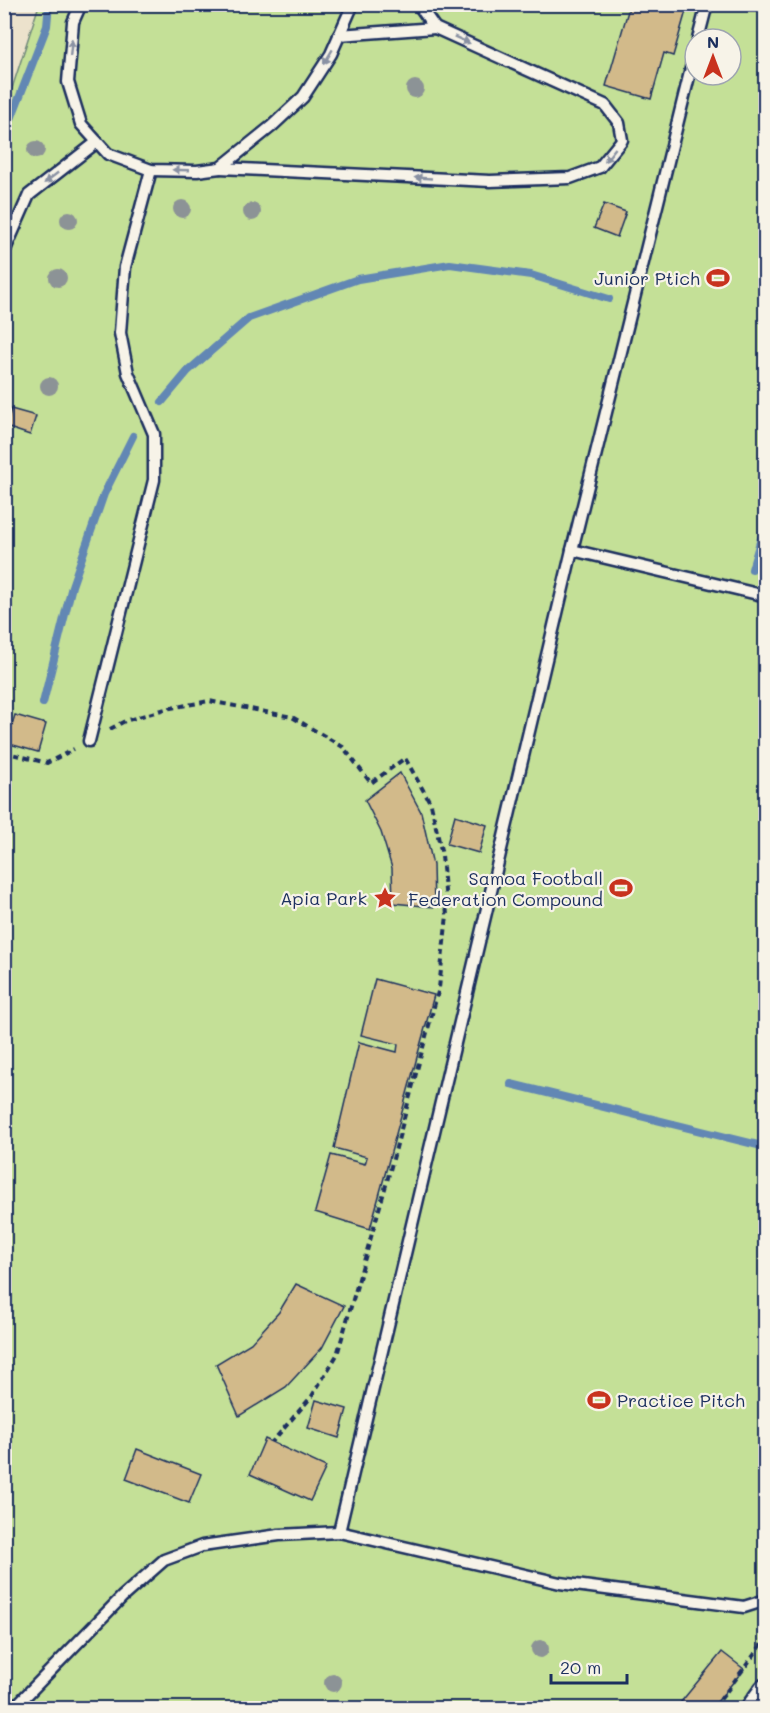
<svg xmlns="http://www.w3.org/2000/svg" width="770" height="1713" font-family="Mali,sans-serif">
<rect width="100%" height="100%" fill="#ece2cc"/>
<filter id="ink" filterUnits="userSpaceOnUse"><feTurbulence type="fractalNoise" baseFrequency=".0167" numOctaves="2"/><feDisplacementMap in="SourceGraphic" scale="12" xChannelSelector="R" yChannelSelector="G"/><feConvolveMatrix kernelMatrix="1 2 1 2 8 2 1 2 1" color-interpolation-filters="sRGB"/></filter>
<g filter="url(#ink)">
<!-- green -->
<path fill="#c4e097" stroke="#70887a" stroke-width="1.5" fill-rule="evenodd" d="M 39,5 L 765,5 L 765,1708 L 5,1708 L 4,113 ZM 695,39 L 731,39 L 731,75 L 695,75 Z"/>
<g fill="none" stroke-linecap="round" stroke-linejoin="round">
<!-- stream -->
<g stroke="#6287b4" stroke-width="8">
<path d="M 4,137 L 47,26 L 49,4"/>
<path d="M 162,402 L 188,371 L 249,318 L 358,279 L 450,264 L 531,275 L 609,299"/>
<path d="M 752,569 L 766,521"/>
<path d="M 43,703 L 72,586 L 104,494 L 133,436"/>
<path d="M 511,1084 L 766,1147"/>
</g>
</g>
<!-- building -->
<g fill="#d2ba8a" stroke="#1b2f5e" stroke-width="1.5">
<path d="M 630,4 L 688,4 L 673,56 L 664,53 L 651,99 L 606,86 Z"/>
<path d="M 604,204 L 626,212 L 617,237 L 594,228 Z"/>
<path d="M 11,409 L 36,416 L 30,435 L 6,427 Z"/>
<path d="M 15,715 L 46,724 L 38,752 L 6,743 Z"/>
<path d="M 400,773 L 421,812 L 433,865 L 434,907 L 393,903 L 392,868 L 381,832 L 365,800 Z"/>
<path d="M 455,815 L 487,825 L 479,853 L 447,844 Z"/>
<path d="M 375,979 L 434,995 L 370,1229 L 315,1212 L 331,1155 L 365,1164 L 367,1157 L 334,1148 L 359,1042 L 397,1052 L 398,1044 L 361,1035 Z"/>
<path d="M 296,1284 L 344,1306 L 322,1348 L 286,1387 L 239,1416 L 216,1364 L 251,1343 L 279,1312 Z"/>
<path d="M 316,1400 L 347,1409 L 339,1438 L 308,1428 Z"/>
<path d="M 265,1439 L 326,1467 L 310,1501 L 250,1474 Z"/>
<path d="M 137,1449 L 201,1474 L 189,1503 L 126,1479 Z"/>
<path d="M 722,1652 L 744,1669 L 712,1708 L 676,1708 Z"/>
</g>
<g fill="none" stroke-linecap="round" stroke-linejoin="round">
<!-- lane casing -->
<g stroke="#1b2f5e" stroke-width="15">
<g id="lane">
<path d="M 81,4 L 73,22 L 68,82 L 81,124 L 108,154 L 151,170 L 197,171 L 220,168 L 272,126 L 303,97 L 331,54 L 353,4"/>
<path d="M 339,35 L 435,28"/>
<path d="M 698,39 L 707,4"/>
<path d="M 220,168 L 490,181 L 570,178 L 600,167 L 622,140 L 619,123 L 605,105 L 435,28 L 418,4"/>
<path d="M 4,252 L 29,195 L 97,142"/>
<path d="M 572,550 L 766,596"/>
<path d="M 89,741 L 154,480 L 154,434 L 128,373 L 120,333 L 125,267 L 151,170"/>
<path d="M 339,1532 L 572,550 L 695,52"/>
<path d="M 14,1708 L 122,1597 L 164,1560 L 202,1546 L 279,1535 L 339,1532 L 560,1583 L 744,1607 L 766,1600"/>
</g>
</g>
<!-- street casing -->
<g stroke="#1b2f5e" stroke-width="27">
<path id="street" d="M 753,1708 L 766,1690"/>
</g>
<!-- path -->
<g stroke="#1b2f5e" stroke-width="4" stroke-dasharray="6 4.5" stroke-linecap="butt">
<path d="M 110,729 L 125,721 L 165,709 L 209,701 L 292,717 L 343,747 L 371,783 L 405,758 L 431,804 L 442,855 L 447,915 L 439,988 L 386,1185 L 337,1355 L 312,1396 L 272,1442"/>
<path d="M 4,752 L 47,763 L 74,749"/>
<path d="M 714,1708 L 760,1647 L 766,1633"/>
</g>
<!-- lane -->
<use href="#lane" stroke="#f7f3e8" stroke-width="10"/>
<!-- street -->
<use href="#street" stroke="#f7f3e8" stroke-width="22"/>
</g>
<!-- trees -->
<g fill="#8c9396">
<circle cx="415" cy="89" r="9"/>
<circle cx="36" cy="150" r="9"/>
<circle cx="182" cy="209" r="9"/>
<circle cx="252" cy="212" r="9"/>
<circle cx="69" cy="220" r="9"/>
<circle cx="58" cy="278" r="9"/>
<circle cx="49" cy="386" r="9"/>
<circle cx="540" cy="1649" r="9"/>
<circle cx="333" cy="1683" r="9"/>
</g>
<!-- one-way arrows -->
<defs><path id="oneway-solid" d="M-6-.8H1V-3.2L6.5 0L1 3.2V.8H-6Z" transform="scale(1.5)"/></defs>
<g fill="#8991a3">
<use href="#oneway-solid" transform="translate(462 40) rotate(24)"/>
<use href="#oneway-solid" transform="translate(71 48) rotate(-84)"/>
<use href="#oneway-solid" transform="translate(328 57) rotate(121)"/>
<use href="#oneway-solid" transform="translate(610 155) rotate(128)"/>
<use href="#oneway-solid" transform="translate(181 170) rotate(-178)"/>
<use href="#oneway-solid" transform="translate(51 178) rotate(142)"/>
<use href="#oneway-solid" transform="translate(423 178) rotate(-177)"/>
</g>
</g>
<!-- icons -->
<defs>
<g id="stadium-bare" transform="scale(1.8)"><path d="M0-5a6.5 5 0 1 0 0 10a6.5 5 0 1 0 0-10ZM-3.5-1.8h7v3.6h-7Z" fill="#c8321e" stroke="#f7f3e8" stroke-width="2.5" paint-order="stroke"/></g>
<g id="sight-bare" transform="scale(1.8)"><path d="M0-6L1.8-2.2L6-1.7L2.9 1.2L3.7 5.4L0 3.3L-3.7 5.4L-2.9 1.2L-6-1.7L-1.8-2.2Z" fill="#c8321e" stroke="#f7f3e8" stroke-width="2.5" paint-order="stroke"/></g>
</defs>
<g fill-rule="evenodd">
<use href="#stadium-bare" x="718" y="278"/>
<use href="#stadium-bare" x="621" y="888"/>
<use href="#sight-bare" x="385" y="898"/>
<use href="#stadium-bare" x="599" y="1400"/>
</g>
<g text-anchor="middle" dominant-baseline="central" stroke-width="4.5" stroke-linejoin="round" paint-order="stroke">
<!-- poi labels -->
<g font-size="18" fill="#1b2f5e" stroke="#f7f3e8" text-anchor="end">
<text x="700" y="278">Junior Ptich</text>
<text x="603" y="878">Samoa Football<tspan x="603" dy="21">Federation Compound</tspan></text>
<text x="367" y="898">Apia Park</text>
<text x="617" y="1400" text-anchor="start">Practice Pitch</text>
</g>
</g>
<!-- margin -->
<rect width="770" height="1713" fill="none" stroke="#f7f3e8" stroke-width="24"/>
<rect x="12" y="12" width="746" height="1689" fill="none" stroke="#1b2f5e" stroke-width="2" filter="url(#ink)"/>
<!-- north arrow -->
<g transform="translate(713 57)"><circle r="28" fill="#f7f3e8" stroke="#9fa5b1" stroke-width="1.5"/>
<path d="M0-4.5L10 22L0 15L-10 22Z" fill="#c8321e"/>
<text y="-9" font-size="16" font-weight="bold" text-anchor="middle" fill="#1b2f5e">N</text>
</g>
<!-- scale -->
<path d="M551 1674v9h76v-9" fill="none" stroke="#1b2f5e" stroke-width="3"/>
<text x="560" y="1674" font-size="18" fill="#1b2f5e" stroke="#f7f3e8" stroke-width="4.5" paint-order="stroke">20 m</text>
</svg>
